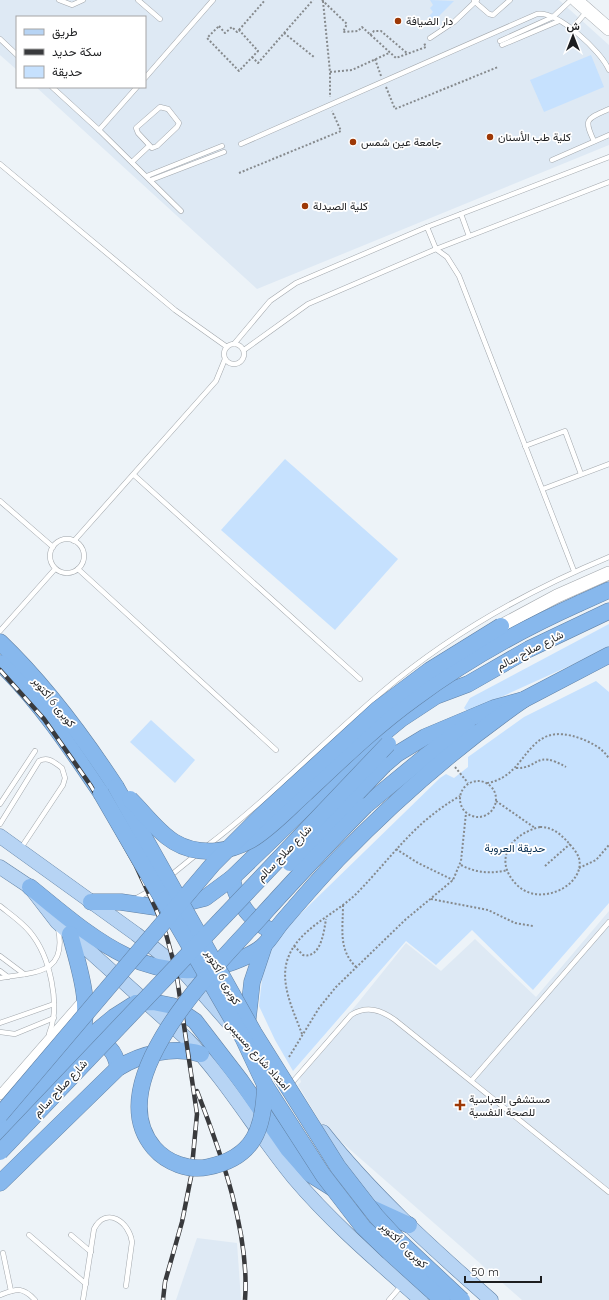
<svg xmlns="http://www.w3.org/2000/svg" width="609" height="1300" font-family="Quicksand,Vazirmatn,sans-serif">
<rect width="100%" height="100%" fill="#edf3f8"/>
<!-- built -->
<g fill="#dee9f4">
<path d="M 0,0 L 559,0 L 609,45 L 609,145 L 257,289 L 36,87 L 145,87 L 145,17 L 17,17 L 17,70 L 0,55 Z"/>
<path d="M 609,911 L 609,1300 L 522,1300 L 322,1125 L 298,1085 L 301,1082 L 298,1072 L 357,1004 L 406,943 L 441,971 L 475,939 L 536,997 Z"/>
<path d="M 197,1238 L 237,1243 L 241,1300 L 176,1300 Z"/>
</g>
<!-- green -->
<g fill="#c6e1fe">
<path d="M 430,0 L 454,1 L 429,26 L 427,25 L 432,20 L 428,17 L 433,12 L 430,8 L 433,5 Z"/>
<path d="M 591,55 L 604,87 L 544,112 L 530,80 Z"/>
<path d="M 285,459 L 398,559 L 335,630 L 221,530 Z"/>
<path d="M 609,624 L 609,648 L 468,712 L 464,708 L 470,698 Z"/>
<path d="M 596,681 L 609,692 L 609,903 L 533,990 L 472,930 L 436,965 L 406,941 L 293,1071 L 275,1040 L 259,1006 L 264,962 L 266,953 L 291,923 L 440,778 L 446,774 L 454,778 L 468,767 L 468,757 L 524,717 Z"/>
<path d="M 151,720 L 195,760 L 175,783 L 130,742 Z"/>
</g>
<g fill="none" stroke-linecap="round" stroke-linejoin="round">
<!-- lane casing -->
<g stroke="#a2a7ac" stroke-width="5.5">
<g id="lane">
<path d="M 59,0 L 72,5 L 83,0"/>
<path d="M 138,0 L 160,19"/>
<path d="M 474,1 L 489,14 L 493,15 L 510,0"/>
<path d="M 571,30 L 587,11"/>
<path d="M 430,38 L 454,22 L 477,0"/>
<path d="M 0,39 L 17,55"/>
<path d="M 500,41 L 553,17 L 571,0"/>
<path d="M 502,45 L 559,21"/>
<path d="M 145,78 L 213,0"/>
<path d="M 52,87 L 99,130 L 181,211"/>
<path d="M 160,107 L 168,109 L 179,123 L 177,127 L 157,146 L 152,148 L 138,133 L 136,128 Z"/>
<path d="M 99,130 L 137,87"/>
<path d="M 594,141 C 583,118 587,119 609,109"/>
<path d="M 241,144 L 537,14 C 558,11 601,51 609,70"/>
<path d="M 552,160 L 609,135"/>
<path d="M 132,162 L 149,146"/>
<path d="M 0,164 L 175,310 L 227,347"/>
<path d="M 147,176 L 222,146"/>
<path d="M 151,180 L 224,152"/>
<path d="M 461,214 L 469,236"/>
<path d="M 427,227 L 436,249 L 447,257 L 459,276 L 574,571"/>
<circle cx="234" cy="354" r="10"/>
<path d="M 234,344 L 270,301 L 296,283 L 427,227 L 609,157"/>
<path d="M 244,350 L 308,304 L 436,249 L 609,182"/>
<path d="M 525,446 L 565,431 L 581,474"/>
<path d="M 134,475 L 360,679"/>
<path d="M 543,489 L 609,464"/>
<path d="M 0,501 L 53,547"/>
<circle cx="67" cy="556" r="17"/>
<path d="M 74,541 L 216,381 L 225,359"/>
<path d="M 78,569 L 276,750"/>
<path d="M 0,631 L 55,569"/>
<path d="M 0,804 L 35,751"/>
<path d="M 0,824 L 39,761 C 49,756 55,763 62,768 L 65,778 L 63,785 L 21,848"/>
<path d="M 207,846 C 269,799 323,742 382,692 C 450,634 527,591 609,557"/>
<path d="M 170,876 L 197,854"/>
<path d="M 135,899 L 153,889"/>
<path d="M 0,906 C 10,914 22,922 30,932 C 50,956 61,1005 49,1034"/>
<path d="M 0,956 L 24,974"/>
<path d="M 0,971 L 8,977"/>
<path d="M 0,978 C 34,972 68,975 58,928"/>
<path d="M 0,1023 L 54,1004"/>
<path d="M 0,1032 L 15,1034 L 54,1018"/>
<path d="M 472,1080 L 609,922"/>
<path d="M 290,1085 L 351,1015 C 367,1005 381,1010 395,1020 L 609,1192"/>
<path d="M 29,1235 L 86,1284"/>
<path d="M 71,1235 L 91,1252"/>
<path d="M 3,1253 L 11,1291"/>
<path d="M 0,1295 C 16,1289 22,1286 35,1300"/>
<path d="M 83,1300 L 94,1229 C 106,1206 129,1221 132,1242 L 126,1286"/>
<path d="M 389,1300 L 402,1285"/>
</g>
</g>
<!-- street casing -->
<g stroke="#a2a7ac" stroke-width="10">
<path id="street" d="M 0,1095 L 85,998"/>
</g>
<!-- secondary casing -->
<g stroke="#a2a7ac" stroke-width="14">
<g id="secondary">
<path d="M 576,0 L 609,29"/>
<path d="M 501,626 L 557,596 L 609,573"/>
</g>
</g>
<!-- primary casing -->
<g stroke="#6282a5" stroke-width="15">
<g id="primary">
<path d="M 0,836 L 136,934 L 184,972 L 229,1023"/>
<path d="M 0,867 L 30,887 L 57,922 L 187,1039 C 227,1081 257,1133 294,1178 C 332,1223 377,1261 421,1300"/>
<path d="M 323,1132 C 372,1194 432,1248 491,1300"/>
</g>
</g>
<!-- highway casing -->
<g stroke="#6282a5" stroke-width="17">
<g id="highway">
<path d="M 580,603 L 609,590"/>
<path d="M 0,642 C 45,685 82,735 116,787"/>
<path d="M 0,663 C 40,702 70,747 101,793"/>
<path d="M 384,765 L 397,754 L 425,737 L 494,708 L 523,700 L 609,655"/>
<path d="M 365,806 L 427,755 L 467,726"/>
<path d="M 232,878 C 237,904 250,921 274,932"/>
<path d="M 30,887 C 87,933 144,988 223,965 C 235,962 257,953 265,944 C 271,938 276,929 282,922 C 300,901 319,879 338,859 C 395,800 457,746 523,700"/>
<path d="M 91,902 L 121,902 L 155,907 L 173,906 L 205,898 L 232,878 L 373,742 L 401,719 L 436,696 L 468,684 L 529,649 L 609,611"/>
<path d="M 247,1027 L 252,982 L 264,946"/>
<path d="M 89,1043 C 107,1039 116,1053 118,1068"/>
<path d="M 80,1045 L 114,1017 L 136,1003 L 153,1002 L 173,1006 L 195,1021 L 241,1081 L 288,1149 L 310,1174 L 334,1189"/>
<path d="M 0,1135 L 80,1045 C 92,1003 81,975 70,934"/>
<path d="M 0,1183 L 118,1068 C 142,1053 174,1046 201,1054"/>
<path d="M 365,1205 L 409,1225"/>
</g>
</g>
<!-- path -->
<g stroke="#868a8d" stroke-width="2" stroke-dasharray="2 2" stroke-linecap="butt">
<path d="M 322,0 L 347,24 L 343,32 L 358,31 L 362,27 L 396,58 L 426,47 L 424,43"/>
<path d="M 323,1 L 330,72 L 330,97"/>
<path d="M 219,26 L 225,33 L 232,27 L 237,32 L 239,30 L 258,51 L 239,71 L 207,38 Z"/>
<path d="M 239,30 L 265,0"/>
<path d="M 284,33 L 314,57"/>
<path d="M 370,35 L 374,31 L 381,31 L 408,54"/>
<path d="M 252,57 L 258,63 L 313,0"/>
<path d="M 375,59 L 381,76"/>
<path d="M 330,72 L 352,70 L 389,53"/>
<path d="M 386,87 L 395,109 L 498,67"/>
<path d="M 239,173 L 341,131 L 332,111"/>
<path d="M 455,767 L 468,783"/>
<path d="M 516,768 C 539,769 535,749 566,767"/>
<circle cx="478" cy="799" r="18"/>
<path d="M 487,783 C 531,776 524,717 582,739 C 592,743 604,749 609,759"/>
<path d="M 496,801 L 535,828"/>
<path d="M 540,827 C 552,827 559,833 567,841 C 571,846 577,852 579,858 C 586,885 540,908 517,885 C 492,860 511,834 540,827 Z"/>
<path d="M 396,849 L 418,863 L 453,880"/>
<path d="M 461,865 C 476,873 491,874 508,870"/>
<path d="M 545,866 L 570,844"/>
<path d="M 579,868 L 596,860 L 609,845"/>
<path d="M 431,899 L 488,910 L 515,923 L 533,926"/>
<path d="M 343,905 C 343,929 338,949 356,967"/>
<path d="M 294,946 L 303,955 C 321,959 324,931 326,919"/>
<path d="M 302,1034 C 294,1012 280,985 287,961 C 297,928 336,915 358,892 C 394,855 413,823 460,796"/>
<path d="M 289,1057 L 319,1008 L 336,987 L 405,920 L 453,880 L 461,861 L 466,813"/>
</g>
<!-- lane -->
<use href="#lane" stroke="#fff" stroke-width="4.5"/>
<!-- street -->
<use href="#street" stroke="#fff" stroke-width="9"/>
<!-- secondary -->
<use href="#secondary" stroke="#fff" stroke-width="13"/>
<!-- primary -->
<use href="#primary" stroke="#b7d4f4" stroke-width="14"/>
<!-- highway -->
<use href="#highway" stroke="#87b8ed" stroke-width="16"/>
<!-- rail casing -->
<g stroke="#393a3d" stroke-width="4.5">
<g id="rail">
<path d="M 0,670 L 44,719 L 91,786 L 136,866 L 155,907 L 166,934 L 176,971 L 197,1114 L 191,1177 L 182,1222 L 165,1282 L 163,1300"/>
<path d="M 197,1091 C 221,1153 250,1233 245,1300"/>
</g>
</g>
<!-- rail -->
<use href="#rail" stroke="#fff" stroke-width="3" stroke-dasharray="9" stroke-linecap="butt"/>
<!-- highway-bridge casing -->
<g stroke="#6282a5" stroke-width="17" stroke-linecap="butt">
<g id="highway-bridge">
<path d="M 116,787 L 254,1033 L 338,1167 L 376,1216 L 399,1241 L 462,1300"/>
<path d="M 101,793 L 243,1038 L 265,1085 L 323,1175 L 363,1227 L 389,1252 L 442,1300"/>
<path d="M 130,799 C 158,827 171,854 216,851 C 229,850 240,846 251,840 C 271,828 288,809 306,793 C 341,760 376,726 415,698 C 466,660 522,629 580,603"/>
<path d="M 290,863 L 384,765"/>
<path d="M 265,1085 C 264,1127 255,1158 208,1167 C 189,1171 167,1163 154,1148 C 98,1082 215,967 257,921 C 292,882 328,844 365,806"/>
<path d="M 0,1115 L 213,864 L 260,817 L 378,709 L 430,670 L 501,626"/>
<path d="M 0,1152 L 388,744"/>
</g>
</g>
<!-- highway-bridge -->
<use href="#highway-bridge" stroke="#87b8ed" stroke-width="16"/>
</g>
<!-- markers -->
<g fill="#9d3806" stroke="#fff" stroke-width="1.5">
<circle cx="398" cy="21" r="4"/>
<circle cx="490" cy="137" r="4"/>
<circle cx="353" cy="142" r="4"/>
<circle cx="305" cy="206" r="4"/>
<path d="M458 1099h4v4h4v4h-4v4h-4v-4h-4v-4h4z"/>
</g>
<g text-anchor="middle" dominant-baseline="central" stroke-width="3.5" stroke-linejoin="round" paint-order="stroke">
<!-- poi labels -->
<g font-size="11" fill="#1d1e20" stroke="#fff" text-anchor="start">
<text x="406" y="21">دار الضيافة</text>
<text x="498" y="137">كلية طب الأسنان</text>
<text x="361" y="142">جامعة عين شمس</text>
<text x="313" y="206">كلية الصيدلة</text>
<text x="469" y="1099">مستشفى العباسية<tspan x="469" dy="13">للصحة النفسية</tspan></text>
</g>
<!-- street labels -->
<g font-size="11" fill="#1d1e20" stroke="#fff">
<text transform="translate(530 650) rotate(-27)">شارع صلاح سالم</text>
<text transform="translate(54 702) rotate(51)">كوبرى 6 أكتوبر</text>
<text transform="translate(284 853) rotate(-46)">شارع صلاح سالم</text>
<text transform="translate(223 977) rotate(61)">كوبرى 6 أكتوبر</text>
<text transform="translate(258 1055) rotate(48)">امتداد شارع رمسيس</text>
<text transform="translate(60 1088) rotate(-47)">شارع صلاح سالم</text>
<text transform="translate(404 1245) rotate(44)">كوبرى 6 أكتوبر</text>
</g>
<!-- park labels -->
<g font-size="11" fill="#042b4f" stroke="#fff">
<text x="515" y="848">حديقة العروبة</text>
</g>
</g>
<!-- legend -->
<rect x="16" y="16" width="130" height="72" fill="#ffffff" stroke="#a5a5a6"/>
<rect x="24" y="29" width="20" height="6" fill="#b7d4f4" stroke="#a5a5a6"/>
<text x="52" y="36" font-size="12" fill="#1d1e20">طريق</text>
<rect x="24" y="49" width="20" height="6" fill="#393a3d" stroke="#a5a5a6"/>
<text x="52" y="56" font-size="12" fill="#1d1e20">سكة حديد</text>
<rect x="24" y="66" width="20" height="12" fill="#c6e1fe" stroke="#a5a5a6"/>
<text x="52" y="76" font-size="12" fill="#1d1e20">حديقة</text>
<!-- north arrow -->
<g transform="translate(573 36)" stroke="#ffffff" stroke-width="3" paint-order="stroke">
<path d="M0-3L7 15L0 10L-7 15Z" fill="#1d1e20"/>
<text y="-6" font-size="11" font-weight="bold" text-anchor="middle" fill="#1d1e20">ش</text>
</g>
<!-- scale -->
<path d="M465 1276v6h76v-6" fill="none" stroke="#1d1e20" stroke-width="2"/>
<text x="471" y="1276" font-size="12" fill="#1d1e20" stroke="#ffffff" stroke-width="3" paint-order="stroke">50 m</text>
</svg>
